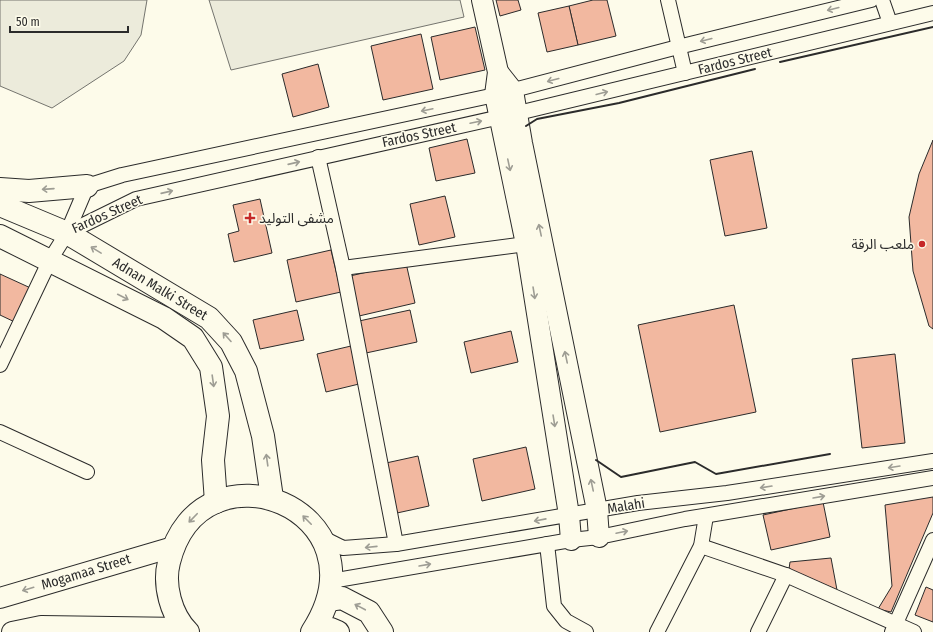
<svg xmlns="http://www.w3.org/2000/svg" width="933" height="632" font-family="'Fira Sans Condensed','Noto Sans Arabic',sans-serif">
<rect width="100%" height="100%" fill="#fdfbea"/>
<!-- green -->
<g fill="#ecebdb" stroke="#74746e">
<path d="M 0,0 L 147,0 L 141,35 L 124,61 L 52,108 L 0,86 Z"/>
<path d="M 209,0 L 460,0 L 464,17 L 231,70 Z"/>
</g>
<!-- building -->
<g fill="#f2b8a0" stroke="#2b2b2b">
<path d="M 496,0 L 518,0 L 521,10 L 500,16 Z"/>
<path d="M 593,0 L 607,0 L 616,36 L 578,45 L 569,6 Z"/>
<path d="M 569,6 L 578,45 L 547,52 L 538,13 Z"/>
<path d="M 475,27 L 485,70 L 440,80 L 431,37 Z"/>
<path d="M 421,34 L 433,89 L 383,100 L 371,46 Z"/>
<path d="M 318,64 L 329,107 L 293,117 L 282,74 Z"/>
<path d="M 467,139 L 475,173 L 436,181 L 429,148 Z"/>
<path d="M 933,140 L 933,329 L 929,326 L 913,271 L 909,217 L 919,174 Z"/>
<path d="M 752,151 L 767,228 L 725,236 L 710,160 Z"/>
<path d="M 445,196 L 455,237 L 419,245 L 410,204 Z"/>
<path d="M 260,199 L 272,253 L 234,262 L 228,234 L 239,231 L 233,205 Z"/>
<path d="M 331,250 L 341,292 L 296,302 L 287,260 Z"/>
<path d="M 406,263 L 415,303 L 359,316 L 350,276 Z"/>
<path d="M 0,274 L 35,290 L 19,324 L 0,315 Z"/>
<path d="M 734,305 L 756,412 L 660,432 L 638,325 Z"/>
<path d="M 297,310 L 304,340 L 260,349 L 253,320 Z"/>
<path d="M 410,310 L 417,342 L 366,353 L 359,321 Z"/>
<path d="M 511,331 L 518,362 L 471,373 L 464,342 Z"/>
<path d="M 351,346 L 359,384 L 326,392 L 317,354 Z"/>
<path d="M 895,354 L 905,443 L 862,448 L 852,359 Z"/>
<path d="M 526,447 L 535,489 L 482,501 L 473,459 Z"/>
<path d="M 418,456 L 429,506 L 397,513 L 386,463 Z"/>
<path d="M 933,497 L 933,513 L 891,612 L 878,609 L 892,586 L 885,505 Z"/>
<path d="M 823,502 L 830,537 L 771,550 L 763,515 Z"/>
<path d="M 831,558 L 837,590 L 789,569 L 790,562 Z"/>
<path d="M 926,587 L 933,590 L 933,622 L 915,615 Z"/>
</g>
<g fill="none" stroke-linecap="round" stroke-linejoin="round">
<!-- street casing -->
<g stroke="#2b2b2b" stroke-width="16">
<g id="street">
<path d="M 668,0 L 685,73"/>
<path d="M 882,0 L 890,23"/>
<path d="M 318,157 L 343,268 L 396,544"/>
<path d="M 67,233 L 136,199 L 518,113 L 933,13"/>
<path d="M 343,268 L 526,244"/>
<path d="M 0,365 L 50,260 L 67,233 L 87,186 L 122,175 L 495,95 L 678,47 L 871,0"/>
<path d="M 0,432 L 87,472"/>
<path d="M 321,537 L 343,548 L 396,544 L 638,503 L 727,493 L 933,461"/>
<path d="M 547,544 L 554,606 L 566,621 L 586,632"/>
<path d="M 701,546 L 786,575 L 914,632"/>
<path d="M 331,581 L 571,540 L 599,537 L 685,519 L 933,478"/>
<path d="M 657,632 L 701,546 L 706,516"/>
<path d="M 758,632 L 786,575"/>
<path d="M 892,632 L 933,540"/>
</g>
</g>
<!-- secondary casing -->
<g stroke="#2b2b2b" stroke-width="22">
<g id="secondary">
<path d="M 482,0 L 498,72 L 495,95 L 526,244 L 569,515 L 571,540"/>
<path d="M 498,72 L 513,91 L 522,143 L 597,510 L 599,537"/>
<path d="M 0,598 L 173,547"/>
<path d="M 12,632 L 41,626 L 183,628"/>
</g>
</g>
<!-- primary casing -->
<g stroke="#2b2b2b" stroke-width="24">
<g id="primary">
<path d="M 0,189 L 29,191 L 87,186"/>
<path d="M 0,205 L 67,233 L 209,318 L 231,342 L 246,371 L 263,436 L 272,498"/>
<path d="M 0,236 L 164,318 L 193,338 L 211,367 L 218,416 L 213,460 L 216,502"/>
<path d="M 328,600 L 342,598 L 369,612 L 382,632"/>
<path d="M 188,632 C 171,615 163,585 169,562 C 201,434 391,510 312,632"/>
<path d="M 320,632 L 331,629 L 338,632"/>
</g>
</g>
<!-- street -->
<use href="#street" stroke="#fdfbea" stroke-width="14"/>
<!-- secondary -->
<use href="#secondary" stroke="#fdfbea" stroke-width="20"/>
<!-- primary -->
<use href="#primary" stroke="#fdfbea" stroke-width="22"/>
<!-- wall -->
<g stroke="#2b2b2b" stroke-width="2">
<path d="M 780,62 L 933,27"/>
<path d="M 526,126 L 537,119 L 619,103 L 755,69"/>
<path d="M 596,460 L 621,477 L 695,462 L 716,474 L 830,454"/>
</g>
</g>
<!-- one-way arrows -->
<defs><path id="oneway-shaft" d="M-6 0H5M1.5-3L5.5 0L1.5 3" fill="none" stroke-width="1.6" stroke-linecap="round" stroke-linejoin="round"/></defs>
<g stroke="#9e9d94">
<use href="#oneway-shaft" transform="translate(833 9) rotate(166)"/>
<use href="#oneway-shaft" transform="translate(706 40) rotate(166)"/>
<use href="#oneway-shaft" transform="translate(553 80) rotate(165)"/>
<use href="#oneway-shaft" transform="translate(602 93) rotate(-14)"/>
<use href="#oneway-shaft" transform="translate(427 110) rotate(168)"/>
<use href="#oneway-shaft" transform="translate(476 122) rotate(-12)"/>
<use href="#oneway-shaft" transform="translate(294 163) rotate(-13)"/>
<use href="#oneway-shaft" transform="translate(509 165) rotate(78)"/>
<use href="#oneway-shaft" transform="translate(48 189) rotate(176)"/>
<use href="#oneway-shaft" transform="translate(167 192) rotate(-13)"/>
<use href="#oneway-shaft" transform="translate(540 230) rotate(-102)"/>
<use href="#oneway-shaft" transform="translate(96 250) rotate(-149)"/>
<use href="#oneway-shaft" transform="translate(534 293) rotate(81)"/>
<use href="#oneway-shaft" transform="translate(123 297) rotate(27)"/>
<use href="#oneway-shaft" transform="translate(227 337) rotate(-132)"/>
<use href="#oneway-shaft" transform="translate(566 357) rotate(-102)"/>
<use href="#oneway-shaft" transform="translate(213 381) rotate(82)"/>
<use href="#oneway-shaft" transform="translate(554 421) rotate(81)"/>
<use href="#oneway-shaft" transform="translate(267 460) rotate(-98)"/>
<use href="#oneway-shaft" transform="translate(894 467) rotate(171)"/>
<use href="#oneway-shaft" transform="translate(592 485) rotate(-102)"/>
<use href="#oneway-shaft" transform="translate(766 487) rotate(171)"/>
<use href="#oneway-shaft" transform="translate(819 497) rotate(-10)"/>
<use href="#oneway-shaft" transform="translate(193 518) rotate(134)"/>
<use href="#oneway-shaft" transform="translate(307 520) rotate(-135)"/>
<use href="#oneway-shaft" transform="translate(540 520) rotate(169)"/>
<use href="#oneway-shaft" transform="translate(622 532) rotate(-12)"/>
<use href="#oneway-shaft" transform="translate(371 547) rotate(174)"/>
<use href="#oneway-shaft" transform="translate(425 565) rotate(-10)"/>
<use href="#oneway-shaft" transform="translate(28 589) rotate(163)"/>
<use href="#oneway-shaft" transform="translate(360 607) rotate(-152)"/>
</g>
<!-- markers -->
<g fill="#c62828" stroke="#fdfbea" stroke-width="1.5">
<path d="M248 212h4v4h4v4h-4v4h-4v-4h-4v-4h4z"/>
<circle cx="922" cy="244" r="4"/>
</g>
<g text-anchor="middle" dominant-baseline="central" stroke-width="3" stroke-linejoin="round" paint-order="stroke">
<!-- street labels -->
<g font-size="14" fill="#2b2b2b" stroke="#fdfbea">
<text transform="translate(735 61) rotate(-14)">Fardos Street</text>
<text transform="translate(419 135) rotate(-12)">Fardos Street</text>
<text transform="translate(107 214) rotate(-24)">Fardos Street</text>
<text transform="translate(160 289) rotate(31)">Adnan Malki Street</text>
<text transform="translate(626 506) rotate(-9)">Malahi</text>
<text transform="translate(86 572) rotate(-17)">Mogamaa Street</text>
</g>
<!-- poi labels -->
<g font-size="14" fill="#2b2b2b" stroke="#fdfbea" text-anchor="start">
<text x="259" y="218">مشفى التوليد</text>
<text x="914" y="244" text-anchor="end">ملعب الرقة</text>
</g>
</g>
<!-- scale -->
<path d="M10 26v6h118v-6" fill="none" stroke="#2b2b2b" stroke-width="2"/>
<text x="16" y="26" font-size="12" fill="#2b2b2b" stroke="#fdfbea" stroke-width="3" paint-order="stroke">50 m</text>
</svg>
